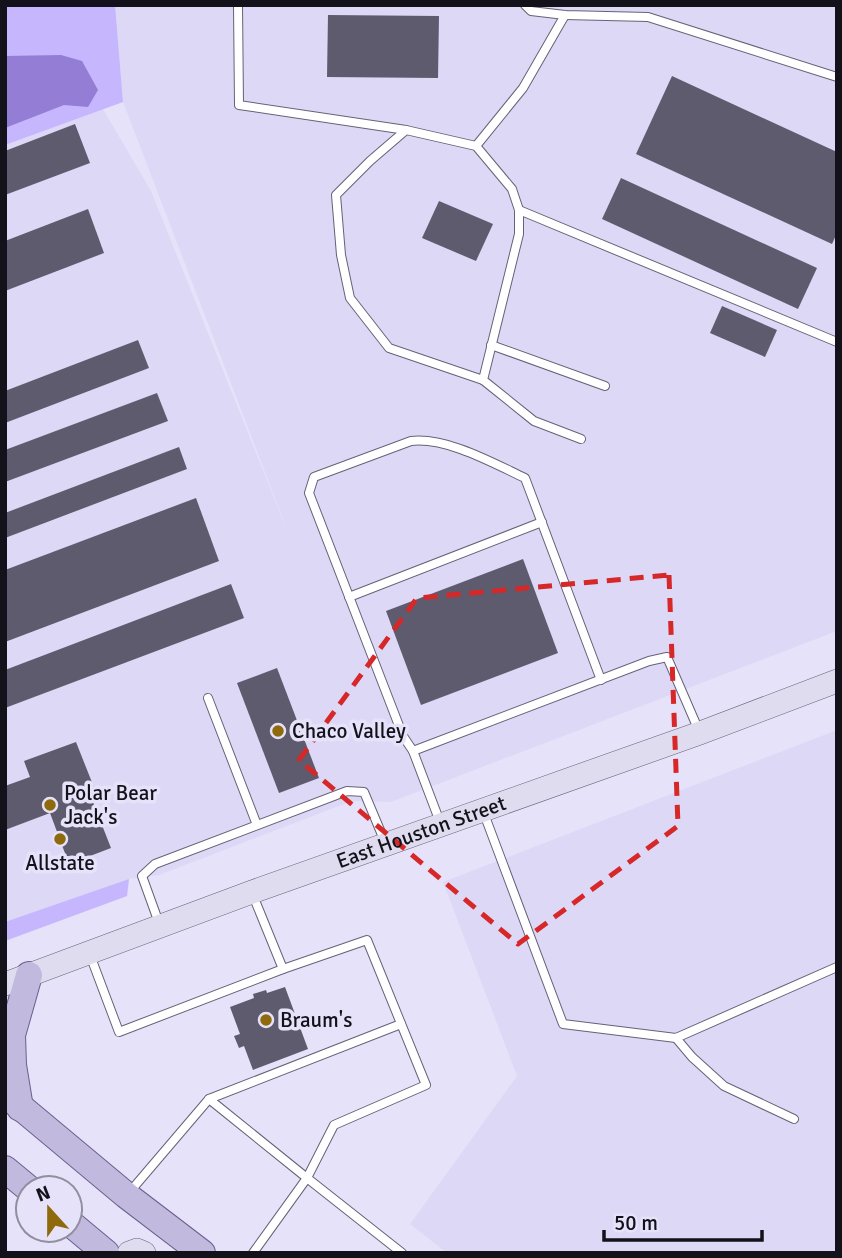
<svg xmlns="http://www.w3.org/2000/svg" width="842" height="1258" font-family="Signika,sans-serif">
<rect width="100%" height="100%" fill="#e6e2f9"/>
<!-- built -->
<g fill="#ded8f7">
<path d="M 115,5 L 837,5 L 837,631 L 391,802 L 352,801 L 159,875 L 129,879 L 5,922 L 5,145 L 103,109 L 151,191 L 291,540 L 123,102 Z"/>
<path d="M 837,730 L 837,1253 L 447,1253 L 410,1224 L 517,1076 L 443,882 Z"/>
</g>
<!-- green -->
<g fill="#c5b6fd">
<path d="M 5,5 L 115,5 L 123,102 L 5,145 Z"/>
<path d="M 129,879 L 127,896 L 5,941 L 5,922 Z"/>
</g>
<!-- water -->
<path fill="#947ed5" d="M 61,55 L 82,61 L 98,90 L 88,107 L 64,105 L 5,128 L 5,56 Z"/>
<!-- building -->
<g fill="#5e5b6e">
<path d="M 328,15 L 439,16 L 438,78 L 327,77 Z"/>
<path d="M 672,76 L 837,152 L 837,233 L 832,244 L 636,154 Z"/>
<path d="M 75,124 L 90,163 L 5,195 L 5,151 Z"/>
<path d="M 621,178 L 817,268 L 798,309 L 602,219 Z"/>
<path d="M 439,201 L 493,224 L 476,261 L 422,238 Z"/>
<path d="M 88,209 L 104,253 L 5,291 L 5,241 Z"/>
<path d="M 722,306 L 777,330 L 765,357 L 710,333 Z"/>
<path d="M 138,340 L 149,368 L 5,423 L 5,391 Z"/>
<path d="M 157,393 L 168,421 L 5,482 L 5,450 Z"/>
<path d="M 179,447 L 187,469 L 5,538 L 5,513 Z"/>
<path d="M 196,498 L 219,561 L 5,642 L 5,570 Z"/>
<path d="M 523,559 L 558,653 L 421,705 L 386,611 Z"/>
<path d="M 231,584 L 244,618 L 5,708 L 5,670 Z"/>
<path d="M 277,668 L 319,778 L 279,793 L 237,683 Z"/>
<path d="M 76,742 L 97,795 L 91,797 L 111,848 L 69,864 L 50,813 L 5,830 L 5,786 L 30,777 L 24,761 Z"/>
<path d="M 285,987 L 308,1049 L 253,1070 L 244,1046 L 239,1048 L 234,1036 L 240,1034 L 230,1007 L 254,998 L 253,994 L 266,990 L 267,993 Z"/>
</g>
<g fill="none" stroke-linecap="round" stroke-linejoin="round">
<!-- lane casing -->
<g stroke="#666276" stroke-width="10">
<g id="lane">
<path d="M 238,5 L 239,105 L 406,130 L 476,146 L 512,189 L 519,210 L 519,234 L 483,380 L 534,421 L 581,439"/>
<path d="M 525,5 L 531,11 L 565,15 L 648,17 L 837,77"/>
<path d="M 406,130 L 370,161 L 336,195 L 341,255 L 350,298 L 389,348 L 483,380"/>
<path d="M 476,146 L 523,88 L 565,15"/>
<path d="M 519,210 L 837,342"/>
<path d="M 491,345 L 605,386"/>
<path d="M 349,597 L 542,522"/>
<path d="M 208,698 L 257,825"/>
<path d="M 413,751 L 649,661 L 667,657 L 699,731"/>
<path d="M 483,811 L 563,1024 L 676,1038 L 837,967"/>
<path d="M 440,822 L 413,751 L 403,736 L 309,493 L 314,477 L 411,441 C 447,437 493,463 525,478 L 601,680"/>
<path d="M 252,893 L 283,969"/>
<path d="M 159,923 L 142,876 L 155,864 L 347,791 L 364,792 L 385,842"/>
<path d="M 90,955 L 119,1032 L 283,969 L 367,940 L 426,1085 L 334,1125 L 307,1178 L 402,1253"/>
<path d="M 676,1038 L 692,1057 L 724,1086 L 794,1119"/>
<path d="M 209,1099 L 401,1024"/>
<path d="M 128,1194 L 209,1099 L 307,1178 L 253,1253"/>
</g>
</g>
<!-- secondary casing -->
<g stroke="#666276" stroke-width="24">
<g id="secondary">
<path id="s1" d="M 5,984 L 252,892 L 700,733 L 837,681"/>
<path d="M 129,1253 L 137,1250 L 144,1253"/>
</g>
</g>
<!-- primary casing -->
<g stroke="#6a608c" stroke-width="28">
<g id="primary">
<path d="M 5,1094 L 126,1195 L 202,1253"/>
<path d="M 20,1108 L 13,1065 L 12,1035 L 29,975"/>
<path d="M 5,1169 L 28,1188"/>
<path d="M 70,1223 L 106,1253"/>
</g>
</g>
<!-- lane -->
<use href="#lane" stroke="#fff" stroke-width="8"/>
<!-- secondary -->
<use href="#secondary" stroke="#e0dcef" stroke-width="23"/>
<!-- primary -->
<use href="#primary" stroke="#c2b9df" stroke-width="26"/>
</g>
<!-- marked area -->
<path fill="none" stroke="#d62828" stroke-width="5" stroke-dasharray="14 9" stroke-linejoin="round" d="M 669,575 L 678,826 L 518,944 L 299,760 L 417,598 Z"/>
<!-- markers -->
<g fill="#8e6a0d" stroke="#e6e2f9" stroke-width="2.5">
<circle cx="278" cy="731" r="7"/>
<circle cx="50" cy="805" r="7"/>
<circle cx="60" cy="839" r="7"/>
<circle cx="266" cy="1020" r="7"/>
</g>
<g text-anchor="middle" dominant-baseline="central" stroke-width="7" stroke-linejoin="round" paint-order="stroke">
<!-- poi labels -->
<g font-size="21" fill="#131119" stroke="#e6e2f9" text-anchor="start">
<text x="292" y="731">Chaco Valley</text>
<text x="64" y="793">Polar Bear<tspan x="64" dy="24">Jack's</tspan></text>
<text x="60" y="863" text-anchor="middle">Allstate</text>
<text x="280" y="1020">Braum's</text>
</g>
<!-- street labels -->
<g font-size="21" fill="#131119" stroke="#e6e2f9">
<text stroke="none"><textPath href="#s1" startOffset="443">East Houston Street</textPath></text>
</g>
</g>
<!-- border -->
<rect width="842" height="1258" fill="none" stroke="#131119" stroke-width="14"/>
<!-- north arrow -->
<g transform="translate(49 1209) rotate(339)"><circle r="33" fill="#e6e2f9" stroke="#928e9f" stroke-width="2"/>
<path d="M0-5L12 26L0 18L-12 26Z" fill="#8e6a0d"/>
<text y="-10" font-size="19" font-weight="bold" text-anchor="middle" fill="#131119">N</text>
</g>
<!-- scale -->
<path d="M604 1230v10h158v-10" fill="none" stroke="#131119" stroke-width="3.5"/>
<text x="614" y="1230" font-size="21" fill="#131119" stroke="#e6e2f9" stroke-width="5" paint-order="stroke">50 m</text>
</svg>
